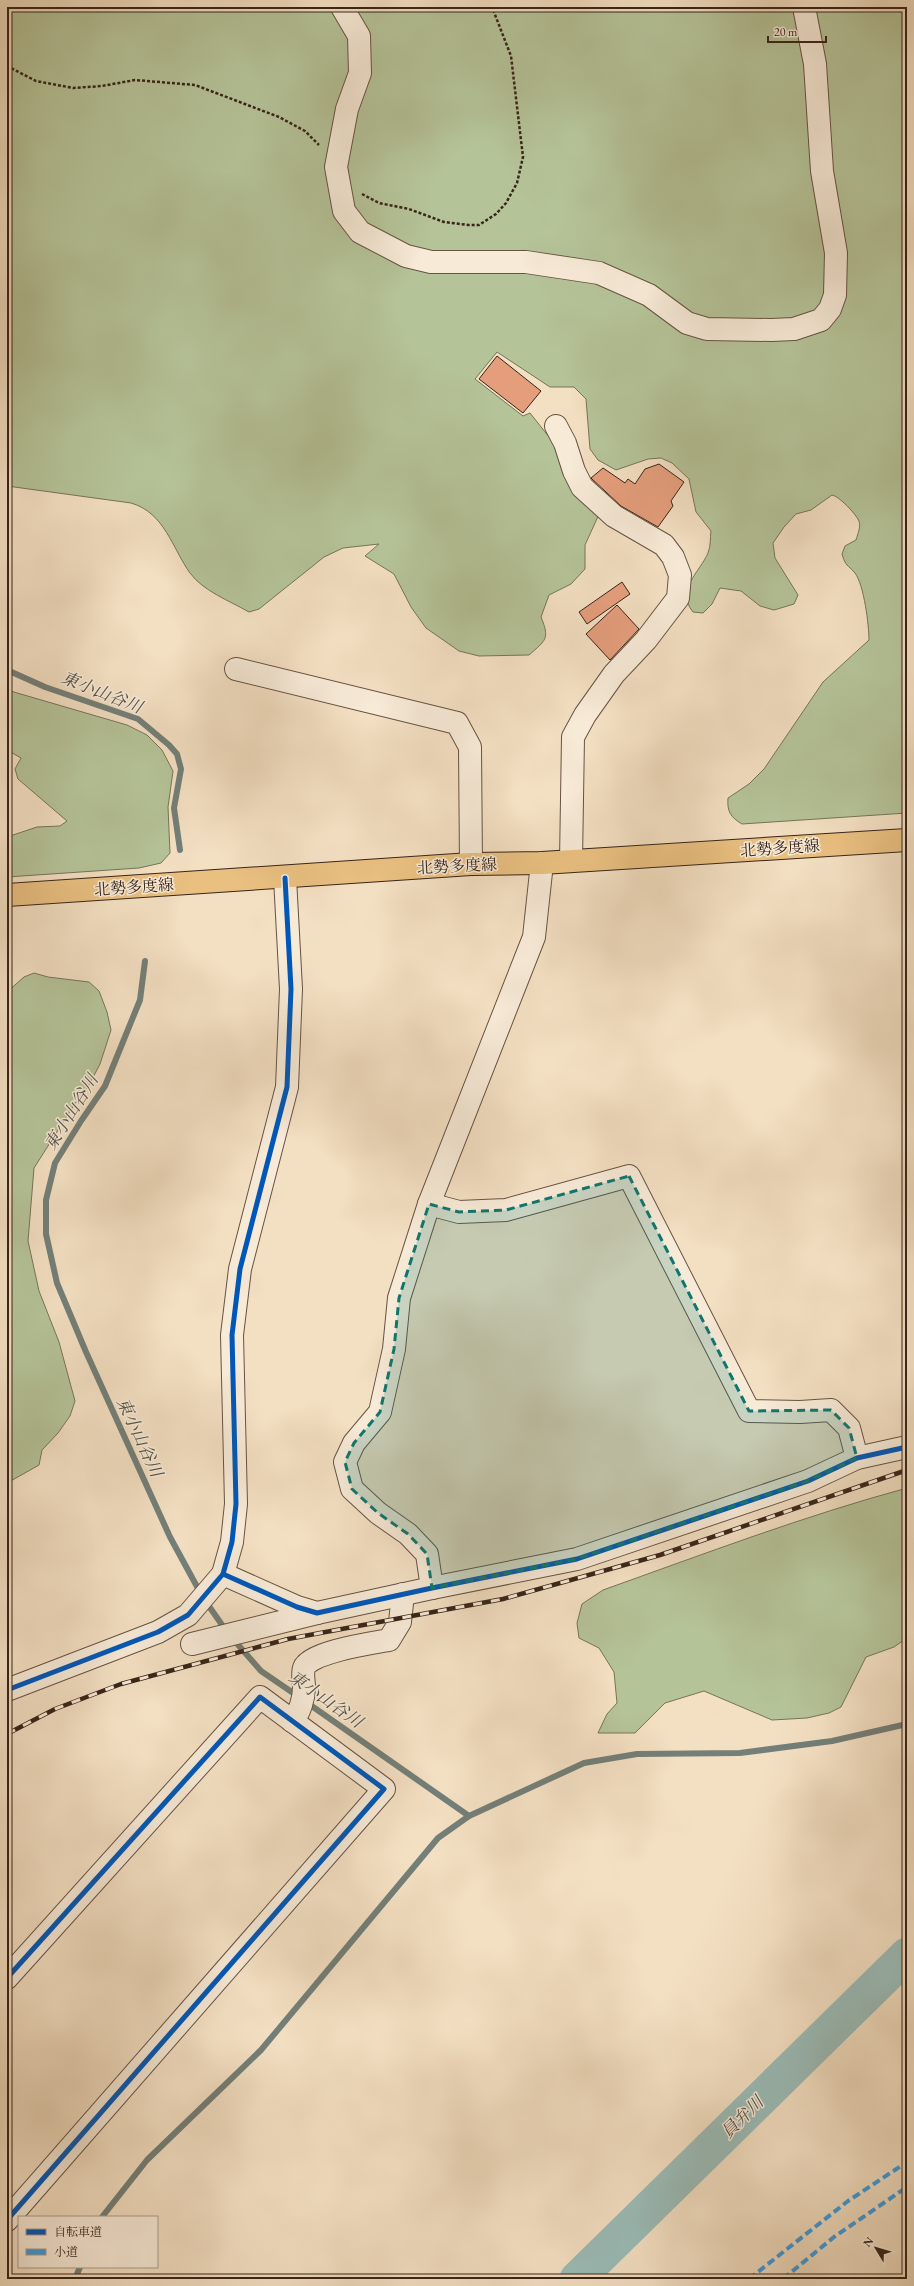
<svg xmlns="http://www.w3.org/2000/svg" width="914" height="2286" font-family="'EB Garamond','Noto Serif JP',serif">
<rect width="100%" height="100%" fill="#f3dfc2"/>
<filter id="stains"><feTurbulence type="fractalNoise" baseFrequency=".005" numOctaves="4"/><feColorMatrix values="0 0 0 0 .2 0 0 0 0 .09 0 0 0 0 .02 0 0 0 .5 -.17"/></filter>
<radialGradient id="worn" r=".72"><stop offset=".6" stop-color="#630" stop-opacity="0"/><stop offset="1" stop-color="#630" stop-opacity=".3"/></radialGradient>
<!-- green -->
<g fill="#b5c398" stroke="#767458">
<path d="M 7,7 L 907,7 L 907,813 L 742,824 C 730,817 727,811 728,798 L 749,784 L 764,769 L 823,682 L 869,640 C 869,625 864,585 855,573 C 847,564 846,567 842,554 L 845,546 L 856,540 C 858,533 861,527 859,521 C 856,514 839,496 832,495 L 811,510 L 796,514 L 784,527 L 773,543 L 775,558 L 798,595 L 794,604 L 774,610 L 760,606 L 741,591 L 720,588 L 712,604 L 703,613 L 693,612 C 675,590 700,572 708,553 C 711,546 710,538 711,531 L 696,512 L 689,479 L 672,463 L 661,458 L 648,459 L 616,470 L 598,460 L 590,449 L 586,399 L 574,387 L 550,387 L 497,352 L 475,379 L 523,416 L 530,413 L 557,447 L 600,512 L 585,545 L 585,569 L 571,584 L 549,595 L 541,617 C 550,639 546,640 529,655 L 479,656 L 459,651 L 426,628 L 411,607 L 394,574 L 365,556 L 379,544 L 343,548 L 324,557 L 259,609 L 249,612 C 230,601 203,591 190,573 C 172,548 165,513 131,503 L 7,486 Z"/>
<path d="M 7,690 L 127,725 L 147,735 L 162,750 L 173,771 L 168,807 L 170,853 L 161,863 L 139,868 L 7,877 L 7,837 L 37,827 L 60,826 L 67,821 L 18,779 L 15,769 L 21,758 L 7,750 Z"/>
<path d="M 34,973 L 48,977 L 89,982 L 99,991 L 107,1012 L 111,1030 L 100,1064 L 89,1085 L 74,1105 L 34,1168 L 28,1241 L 39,1291 L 59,1342 L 75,1401 L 70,1416 L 58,1433 L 42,1450 L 39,1465 L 7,1483 L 7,992 L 24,977 Z"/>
<path d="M 907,1488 L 907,1638 L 894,1647 L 866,1657 L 841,1707 L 829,1713 L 807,1718 L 772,1720 L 704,1691 L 665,1703 L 635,1733 L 598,1733 L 607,1714 L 617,1703 L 614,1672 L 599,1648 L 579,1638 L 577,1623 L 582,1604 L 603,1590 C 704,1554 804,1516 907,1488 Z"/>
</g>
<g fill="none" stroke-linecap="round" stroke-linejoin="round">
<!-- stream -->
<g stroke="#737f78" stroke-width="6">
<path d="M 7,670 L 45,687 L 138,719 L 169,745 L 177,754 L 181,769 L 174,808 L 180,850"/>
<path d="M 145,961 L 140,1000 L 105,1086 L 81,1121 L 55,1163 L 46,1200 L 46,1234 L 57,1283 L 86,1352 L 170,1537 L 201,1594"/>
<path d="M 206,1602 L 227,1632"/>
<path d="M 233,1639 L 261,1671 L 299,1697"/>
<path d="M 306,1702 L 469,1816"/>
<path d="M 102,2217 L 147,2160 L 261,2050 L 438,1838 L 469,1816 L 584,1763 L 637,1754 L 740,1753 L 832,1741 L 907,1724"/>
<path d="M 75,2279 L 80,2267"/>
</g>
<!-- river -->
<path stroke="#9bbcb7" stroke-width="35" d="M 577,2279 L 907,1955"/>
</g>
<!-- building -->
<g fill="#e59e7c" stroke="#382419">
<path d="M 497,356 L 541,391 L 523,413 L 479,379 Z"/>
<path d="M 659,464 L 684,482 L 671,501 L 673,506 L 658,527 L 621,506 L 591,478 L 603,468 L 625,483 L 628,479 L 635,484 L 645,469 Z"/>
<path d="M 622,582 L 630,594 L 587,624 L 579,612 Z"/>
<path d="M 617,605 L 639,629 L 610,660 L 586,634 Z"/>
</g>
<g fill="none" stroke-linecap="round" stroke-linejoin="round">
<!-- minor casing -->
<g stroke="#675343" stroke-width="24">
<g id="minor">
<path d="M 342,7 L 359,36 L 360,73 L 347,109 L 336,167 L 344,211 L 360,232 L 406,256 L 431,262 L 526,262 L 599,273 L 649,295 L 687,323 L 707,329 L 771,330 L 794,329 L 821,320 L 830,309 L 835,295 L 836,253 L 822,171 L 815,64 L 804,7"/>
<path d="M 556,426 L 565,443 L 574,471 L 582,487 L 614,516 L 664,545 L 673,557 L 680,575 L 678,598 L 646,640 L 614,674 L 585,715 L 573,737 L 571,861"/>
<path d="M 236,669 L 457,723 L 470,747 L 471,864"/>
<path d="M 429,1204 L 459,1212 L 506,1210 L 629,1176 L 749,1411 L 800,1412 L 831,1410 L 849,1428 L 857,1458"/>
<path d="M 223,1574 L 297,1607 L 317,1613 L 432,1588 L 577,1559 L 808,1481 L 857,1458 L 907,1447"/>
<path d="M 432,1588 L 427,1554 L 408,1534 L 378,1513 L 352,1489 L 345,1462 L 354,1443 L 380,1412 L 394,1349 L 399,1298 L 429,1204 L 534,937 L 542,863"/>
<path d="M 192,1644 L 317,1613"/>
<path d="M 7,1690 L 158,1632 L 188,1615 L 223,1574 L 232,1542 L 236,1504 L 232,1335 L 240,1269 L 287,1087 L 291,989 L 285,878"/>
<path d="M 292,1721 C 300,1713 304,1698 304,1687 C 304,1681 302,1674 304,1668 C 309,1652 373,1643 389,1640 L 400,1622 L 403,1594"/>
<path d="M 7,1978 L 260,1697 L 384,1789 L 7,2220"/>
</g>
</g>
<!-- major casing -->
<g stroke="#382419" stroke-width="24">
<path id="major" d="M 7,895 L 471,864 L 542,863 L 907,840"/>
</g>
<!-- path -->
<g stroke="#382419" stroke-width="2.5" stroke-dasharray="3 2" stroke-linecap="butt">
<path d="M 7,66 L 36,81 L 73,88 L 102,86 L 135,80 L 195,85 L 279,117 L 305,131 L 319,145"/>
<path d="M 362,194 L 379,203 L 409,209 L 444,222 L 468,225 L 479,225 L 496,214 L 506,203 L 517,183 L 523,157 L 511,56 L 492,7"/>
</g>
<!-- minor -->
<use href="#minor" stroke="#f7ead7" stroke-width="22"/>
<!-- major -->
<use href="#major" stroke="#eac081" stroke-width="22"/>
<!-- rail casing -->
<g stroke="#382419" stroke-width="4.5">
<path id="rail" d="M 7,1734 L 55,1709 L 121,1684 L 288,1639 L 503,1599 L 660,1555 L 907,1470"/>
</g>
<!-- rail -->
<use href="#rail" stroke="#f7ead7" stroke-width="3" stroke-dasharray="9" stroke-linecap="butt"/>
<!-- quiet -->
<g stroke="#3e9cdf" stroke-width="4" stroke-dasharray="8 4" stroke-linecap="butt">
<path d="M 749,2279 L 848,2201 L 907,2162"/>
<path d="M 783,2279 L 834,2237 L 907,2187"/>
</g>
<!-- cycleway casing -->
<g stroke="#f7ead7" stroke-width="8">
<g id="cycleway">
<path d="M 223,1574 L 297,1607 L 317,1613 L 432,1588 L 577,1559 L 808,1481 L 857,1458 L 907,1447"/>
<path d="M 7,1690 L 158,1632 L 188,1615 L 223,1574 L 232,1542 L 236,1504 L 232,1335 L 240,1269 L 287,1087 L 291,989 L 285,878"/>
<path d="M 7,1978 L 260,1697 L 384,1789 L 7,2220"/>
</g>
</g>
<!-- cycleway -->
<use href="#cycleway" stroke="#0057b8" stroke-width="5"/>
</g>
<!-- marked area -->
<path fill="#0f766e" fill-opacity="0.2" stroke="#0f766e" stroke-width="3" stroke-dasharray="8 5" stroke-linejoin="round" d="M 629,1176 L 749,1411 L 831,1410 L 849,1428 L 857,1458 L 808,1481 L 577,1559 L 432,1588 L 427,1554 L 408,1534 L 378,1513 L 352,1489 L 345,1462 L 354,1443 L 380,1412 L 394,1349 L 399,1298 L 429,1204 L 459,1212 L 506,1210 Z"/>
<g text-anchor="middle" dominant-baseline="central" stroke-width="3" stroke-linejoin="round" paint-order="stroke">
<!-- street labels -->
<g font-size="16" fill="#382419" stroke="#f7ead7">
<text transform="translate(780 848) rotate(-4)">北勢多度線</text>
<text transform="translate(457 866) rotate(-3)">北勢多度線</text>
<text transform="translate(134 887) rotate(-4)">北勢多度線</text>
</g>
<!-- water labels -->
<g font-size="17" font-style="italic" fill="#565248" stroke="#f7ead7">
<text transform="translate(102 692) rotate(22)">東小山谷川</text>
<text transform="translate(71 1112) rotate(-58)">東小山谷川</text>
<text transform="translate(140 1437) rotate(65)">東小山谷川</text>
<text transform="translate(326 1699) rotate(35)">東小山谷川</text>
<text transform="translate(742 2117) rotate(-45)">員弁川</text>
</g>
</g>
<!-- margin -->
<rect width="914" height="2286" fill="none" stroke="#f3dfc2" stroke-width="24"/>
<rect x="8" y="8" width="898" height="2270" fill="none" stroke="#382419" stroke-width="2"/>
<rect x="12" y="12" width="890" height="2262" fill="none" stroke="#382419"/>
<!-- legend -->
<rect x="18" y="2216" width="140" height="52" fill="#f7ead7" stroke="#ab9b8b"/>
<rect x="26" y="2229" width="20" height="6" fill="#0057b8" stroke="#ab9b8b"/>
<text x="54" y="2236" font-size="12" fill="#382419">自転車道</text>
<rect x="26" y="2249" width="20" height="6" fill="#3e9cdf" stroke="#ab9b8b"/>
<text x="54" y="2256" font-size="12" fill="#382419">小道</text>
<!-- north arrow -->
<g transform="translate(876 2248) rotate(308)" stroke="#f7ead7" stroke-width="3" paint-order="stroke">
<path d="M0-3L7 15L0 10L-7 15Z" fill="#382419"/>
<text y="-6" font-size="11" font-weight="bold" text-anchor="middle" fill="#382419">N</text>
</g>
<!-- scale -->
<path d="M768 36v6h58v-6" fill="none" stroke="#382419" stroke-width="2"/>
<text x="774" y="36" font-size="12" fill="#382419" stroke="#f7ead7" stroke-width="3" paint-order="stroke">20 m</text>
<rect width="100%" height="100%" filter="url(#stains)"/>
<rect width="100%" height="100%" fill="url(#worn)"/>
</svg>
